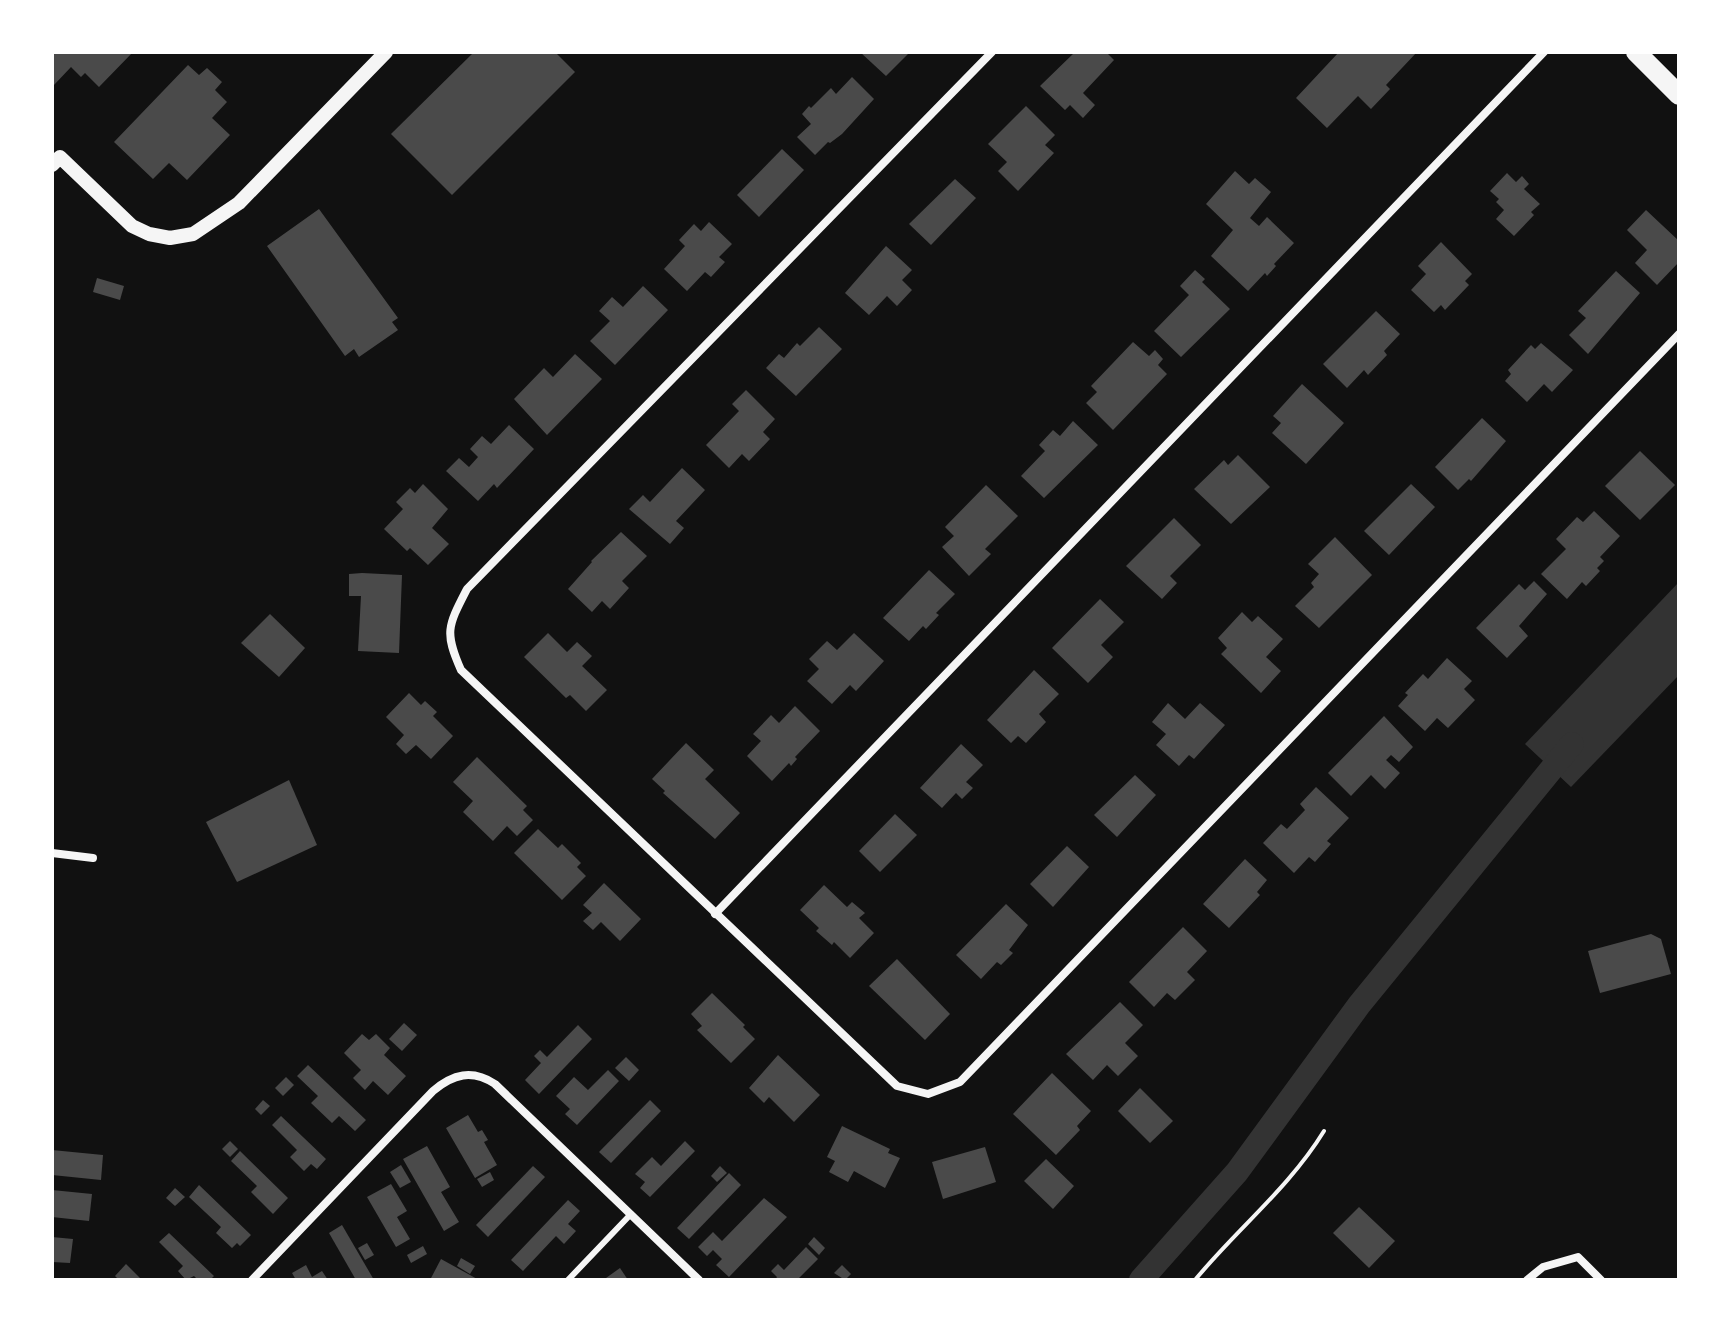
<svg xmlns="http://www.w3.org/2000/svg" width="1731" height="1332" font-family="Spectral,serif">
<rect width="100%" height="100%" fill="#111"/>
<!-- water -->
<path fill="#333" d="M 1679,582 L 1679,675 L 1571,787 L 1525,744 Z"/>
<g fill="none" stroke-linecap="round" stroke-linejoin="round">
<!-- canal -->
<path stroke="#333" stroke-width="24" d="M 1141,1280 L 1237,1172 L 1359,1005 L 1572,744"/>
</g>
<!-- building -->
<g fill="#4a4a4a">
<path d="M 52,52 L 133,52 L 99,87 L 85,73 L 81,77 L 71,67 L 54,85 Z"/>
<path d="M 474,52 L 555,52 L 575,72 L 452,195 L 391,134 Z"/>
<path d="M 860,52 L 910,52 L 886,76 Z"/>
<path d="M 1075,52 L 1106,52 L 1114,60 L 1083,93 L 1095,105 L 1083,118 L 1070,105 L 1065,110 L 1040,86 Z"/>
<path d="M 1339,52 L 1417,52 L 1386,85 L 1390,89 L 1371,109 L 1358,96 L 1327,128 L 1296,98 Z"/>
<path d="M 188,65 L 199,75 L 207,68 L 222,82 L 215,90 L 227,102 L 212,118 L 230,135 L 187,180 L 169,163 L 153,179 L 114,142 Z"/>
<path d="M 852,77 L 874,99 L 842,134 L 830,143 L 828,142 L 815,155 L 797,137 L 811,124 L 802,114 L 809,106 L 811,108 L 831,88 L 836,94 Z"/>
<path d="M 1026,106 L 1055,135 L 1045,145 L 1054,153 L 1018,191 L 998,171 L 1007,162 L 988,144 Z"/>
<path d="M 782,149 L 804,170 L 759,217 L 737,195 Z"/>
<path d="M 1235,171 L 1249,184 L 1255,178 L 1271,192 L 1250,218 L 1259,226 L 1267,217 L 1294,243 L 1274,264 L 1276,266 L 1267,276 L 1265,273 L 1248,291 L 1211,256 L 1233,230 L 1206,204 Z"/>
<path d="M 1507,173 L 1516,182 L 1522,176 L 1529,184 L 1524,189 L 1540,204 L 1531,212 L 1534,215 L 1514,236 L 1496,219 L 1504,210 L 1496,202 L 1499,199 L 1490,191 Z"/>
<path d="M 955,179 L 976,198 L 931,245 L 909,224 Z"/>
<path d="M 319,209 L 398,318 L 392,322 L 398,330 L 359,357 L 354,349 L 345,356 L 267,246 Z"/>
<path d="M 1646,210 L 1679,241 L 1679,262 L 1657,285 L 1635,263 L 1647,250 L 1627,230 Z"/>
<path d="M 709,222 L 732,244 L 719,257 L 725,262 L 711,277 L 705,272 L 687,291 L 664,269 L 685,246 L 679,240 L 694,224 L 701,231 Z"/>
<path d="M 1441,242 L 1472,274 L 1465,281 L 1469,285 L 1445,310 L 1441,305 L 1434,312 L 1411,290 L 1426,274 L 1418,266 Z"/>
<path d="M 886,246 L 912,270 L 902,280 L 912,290 L 897,306 L 887,296 L 869,315 L 845,293 Z"/>
<path d="M 1195,270 L 1205,279 L 1202,282 L 1230,309 L 1181,357 L 1154,331 L 1189,295 L 1180,286 Z"/>
<path d="M 1616,271 L 1640,293 L 1588,354 L 1569,335 L 1586,318 L 1578,311 Z"/>
<path d="M 97,278 L 124,286 L 120,300 L 93,292 Z"/>
<path d="M 643,286 L 668,310 L 615,365 L 590,341 L 610,321 L 599,311 L 612,297 L 623,307 Z"/>
<path d="M 1376,311 L 1400,334 L 1384,351 L 1387,355 L 1368,375 L 1364,370 L 1347,388 L 1323,364 Z"/>
<path d="M 819,327 L 842,349 L 796,396 L 766,368 L 779,354 L 784,358 L 797,343 L 800,346 Z"/>
<path d="M 1133,342 L 1149,356 L 1155,350 L 1163,359 L 1158,365 L 1167,374 L 1113,430 L 1086,403 L 1097,392 L 1091,386 Z"/>
<path d="M 1541,343 L 1573,370 L 1552,392 L 1544,384 L 1527,402 L 1505,381 L 1511,374 L 1508,370 L 1531,345 L 1535,349 Z"/>
<path d="M 575,354 L 602,379 L 547,435 L 514,399 L 544,368 L 553,377 Z"/>
<path d="M 1302,384 L 1344,423 L 1306,464 L 1272,433 L 1281,423 L 1273,416 Z"/>
<path d="M 746,390 L 775,419 L 763,432 L 770,439 L 749,461 L 742,454 L 729,468 L 706,445 L 739,411 L 732,404 Z"/>
<path d="M 1482,418 L 1506,441 L 1471,481 L 1469,479 L 1458,490 L 1435,467 Z"/>
<path d="M 1073,421 L 1098,445 L 1044,498 L 1021,476 L 1045,451 L 1039,445 L 1053,430 L 1060,436 Z"/>
<path d="M 509,425 L 534,449 L 497,488 L 494,484 L 478,501 L 446,471 L 459,458 L 469,467 L 478,457 L 470,449 L 482,436 L 491,444 Z"/>
<path d="M 1640,451 L 1675,485 L 1640,520 L 1605,486 Z"/>
<path d="M 1238,455 L 1270,487 L 1231,524 L 1194,489 L 1224,460 L 1228,465 Z"/>
<path d="M 682,468 L 705,490 L 676,521 L 684,528 L 670,544 L 629,509 L 643,495 L 650,502 Z"/>
<path d="M 423,484 L 448,509 L 432,528 L 449,544 L 428,565 L 410,548 L 407,551 L 384,529 L 403,509 L 396,502 L 410,488 L 415,493 Z"/>
<path d="M 1411,484 L 1435,507 L 1389,555 L 1364,531 Z"/>
<path d="M 986,485 L 1018,516 L 985,549 L 991,554 L 969,576 L 942,547 L 954,536 L 945,527 Z"/>
<path d="M 1594,511 L 1620,536 L 1600,557 L 1604,561 L 1597,568 L 1600,571 L 1586,586 L 1582,582 L 1567,599 L 1541,574 L 1566,549 L 1556,539 L 1577,517 L 1583,522 Z"/>
<path d="M 1174,518 L 1201,545 L 1170,576 L 1177,583 L 1162,599 L 1126,566 Z"/>
<path d="M 621,532 L 647,556 L 622,581 L 629,588 L 610,609 L 602,601 L 592,612 L 568,589 L 592,562 L 591,561 Z"/>
<path d="M 1335,537 L 1372,575 L 1319,628 L 1295,606 L 1314,587 L 1311,583 L 1319,574 L 1308,564 Z"/>
<path d="M 929,570 L 955,594 L 936,613 L 939,615 L 926,629 L 923,626 L 909,641 L 883,618 Z"/>
<path d="M 362,573 L 402,575 L 399,653 L 358,651 L 361,596 L 349,596 L 349,574 Z"/>
<path d="M 1534,581 L 1547,594 L 1519,626 L 1528,636 L 1507,658 L 1476,628 L 1519,584 L 1525,590 Z"/>
<path d="M 1100,599 L 1124,622 L 1101,645 L 1113,657 L 1088,683 L 1052,648 Z"/>
<path d="M 1242,612 L 1252,622 L 1258,616 L 1283,639 L 1266,657 L 1281,671 L 1261,693 L 1221,654 L 1227,648 L 1218,638 Z"/>
<path d="M 270,614 L 305,648 L 279,677 L 241,643 Z"/>
<path d="M 548,633 L 567,652 L 577,642 L 592,656 L 582,666 L 607,690 L 586,711 L 570,695 L 566,698 L 524,657 Z"/>
<path d="M 854,633 L 884,661 L 856,691 L 850,685 L 832,704 L 807,681 L 819,669 L 809,659 L 827,641 L 837,650 Z"/>
<path d="M 1447,658 L 1472,681 L 1464,689 L 1475,700 L 1448,728 L 1437,718 L 1425,731 L 1398,706 L 1408,695 L 1405,693 L 1423,674 L 1428,679 Z"/>
<path d="M 1034,670 L 1059,694 L 1039,714 L 1046,722 L 1026,743 L 1018,736 L 1011,743 L 987,720 Z"/>
<path d="M 409,693 L 421,705 L 425,701 L 437,712 L 433,716 L 453,736 L 431,759 L 416,745 L 406,754 L 396,744 L 404,735 L 386,717 Z"/>
<path d="M 1168,703 L 1185,719 L 1200,703 L 1225,725 L 1194,759 L 1189,755 L 1179,766 L 1156,745 L 1166,734 L 1152,722 Z"/>
<path d="M 795,706 L 820,731 L 795,757 L 797,759 L 791,766 L 789,763 L 772,781 L 747,756 L 761,741 L 753,734 L 771,715 L 779,723 Z"/>
<path d="M 1384,716 L 1413,747 L 1399,762 L 1391,755 L 1386,760 L 1400,773 L 1385,789 L 1371,775 L 1351,796 L 1328,773 Z"/>
<path d="M 686,743 L 714,770 L 705,779 L 740,813 L 715,839 L 663,793 L 665,791 L 652,779 Z"/>
<path d="M 961,744 L 983,765 L 966,782 L 973,788 L 962,799 L 956,793 L 942,808 L 920,788 Z"/>
<path d="M 477,757 L 527,806 L 523,810 L 533,820 L 517,836 L 507,826 L 493,841 L 463,812 L 473,801 L 453,782 Z"/>
<path d="M 1135,775 L 1156,795 L 1117,837 L 1094,815 Z"/>
<path d="M 289,780 L 317,845 L 237,882 L 206,822 Z"/>
<path d="M 1316,787 L 1349,818 L 1327,841 L 1331,844 L 1315,862 L 1309,857 L 1294,873 L 1263,843 L 1281,824 L 1287,829 L 1305,810 L 1300,804 Z"/>
<path d="M 895,814 L 917,835 L 880,872 L 859,851 Z"/>
<path d="M 538,829 L 558,848 L 562,844 L 581,863 L 577,867 L 586,876 L 562,900 L 514,853 Z"/>
<path d="M 1067,846 L 1089,867 L 1053,907 L 1030,884 Z"/>
<path d="M 1245,859 L 1267,880 L 1257,892 L 1260,895 L 1229,928 L 1203,904 Z"/>
<path d="M 604,883 L 641,919 L 620,941 L 601,922 L 593,930 L 583,921 L 592,913 L 583,905 Z"/>
<path d="M 824,885 L 847,907 L 852,902 L 865,913 L 859,918 L 874,933 L 850,958 L 834,942 L 832,945 L 816,931 L 819,928 L 800,910 Z"/>
<path d="M 1006,904 L 1028,925 L 1009,950 L 1013,953 L 1001,965 L 997,962 L 981,979 L 956,955 Z"/>
<path d="M 1183,927 L 1207,951 L 1187,972 L 1195,980 L 1175,1000 L 1167,993 L 1154,1007 L 1129,982 Z"/>
<path d="M 1651,934 L 1661,939 L 1671,974 L 1600,993 L 1588,951 Z"/>
<path d="M 897,959 L 950,1014 L 925,1040 L 869,986 Z"/>
<path d="M 712,993 L 745,1025 L 743,1027 L 755,1039 L 731,1063 L 697,1030 L 702,1026 L 691,1014 Z"/>
<path d="M 1120,1002 L 1143,1025 L 1125,1043 L 1138,1056 L 1118,1076 L 1107,1065 L 1093,1080 L 1066,1054 Z"/>
<path d="M 404,1023 L 417,1035 L 402,1051 L 389,1039 Z"/>
<path d="M 578,1025 L 592,1039 L 539,1094 L 525,1080 L 541,1063 L 534,1056 L 540,1050 L 547,1057 Z"/>
<path d="M 362,1034 L 369,1040 L 376,1034 L 390,1048 L 384,1055 L 406,1076 L 388,1095 L 373,1081 L 365,1090 L 353,1078 L 361,1070 L 344,1053 Z"/>
<path d="M 778,1055 L 820,1095 L 794,1122 L 769,1097 L 764,1103 L 749,1088 Z"/>
<path d="M 626,1057 L 639,1070 L 629,1081 L 615,1068 Z"/>
<path d="M 308,1065 L 366,1120 L 355,1131 L 339,1116 L 332,1123 L 311,1103 L 318,1096 L 297,1076 Z"/>
<path d="M 608,1070 L 619,1081 L 577,1125 L 565,1114 L 570,1109 L 556,1096 L 574,1077 L 588,1090 Z"/>
<path d="M 1052,1073 L 1091,1111 L 1077,1126 L 1080,1130 L 1056,1155 L 1013,1114 Z"/>
<path d="M 286,1077 L 294,1085 L 283,1096 L 275,1088 Z"/>
<path d="M 1140,1088 L 1173,1121 L 1150,1143 L 1118,1111 Z"/>
<path d="M 263,1100 L 270,1106 L 261,1115 L 255,1109 Z"/>
<path d="M 650,1100 L 661,1111 L 611,1163 L 599,1152 Z"/>
<path d="M 468,1115 L 478,1132 L 482,1130 L 488,1140 L 484,1142 L 497,1165 L 475,1178 L 446,1128 Z"/>
<path d="M 281,1116 L 326,1159 L 317,1169 L 311,1164 L 304,1171 L 290,1157 L 297,1150 L 272,1125 Z"/>
<path d="M 842,1126 L 890,1149 L 888,1153 L 900,1158 L 885,1188 L 854,1171 L 848,1182 L 829,1172 L 835,1161 L 827,1157 Z"/>
<path d="M 230,1141 L 238,1149 L 230,1157 L 222,1149 Z"/>
<path d="M 685,1141 L 695,1151 L 650,1197 L 640,1188 L 645,1182 L 635,1174 L 652,1157 L 661,1166 Z"/>
<path d="M 427,1146 L 450,1187 L 441,1192 L 459,1222 L 444,1231 L 403,1159 Z"/>
<path d="M 985,1147 L 996,1182 L 943,1199 L 932,1162 Z"/>
<path d="M 52,1150 L 103,1155 L 101,1180 L 52,1175 Z"/>
<path d="M 240,1151 L 288,1198 L 273,1214 L 251,1192 L 257,1186 L 231,1161 Z"/>
<path d="M 1046,1159 L 1074,1186 L 1053,1209 L 1024,1181 Z"/>
<path d="M 401,1165 L 411,1182 L 400,1188 L 390,1172 Z"/>
<path d="M 533,1166 L 545,1177 L 488,1237 L 476,1225 Z"/>
<path d="M 720,1166 L 727,1173 L 717,1182 L 711,1176 Z"/>
<path d="M 490,1172 L 494,1180 L 482,1187 L 477,1179 Z"/>
<path d="M 729,1173 L 741,1185 L 689,1239 L 677,1228 Z"/>
<path d="M 391,1184 L 407,1211 L 397,1217 L 410,1239 L 396,1247 L 367,1197 Z"/>
<path d="M 199,1185 L 251,1235 L 240,1246 L 237,1243 L 232,1248 L 216,1233 L 221,1227 L 189,1197 Z"/>
<path d="M 175,1188 L 185,1197 L 175,1206 L 166,1198 Z"/>
<path d="M 52,1190 L 92,1194 L 89,1221 L 52,1217 Z"/>
<path d="M 764,1198 L 787,1217 L 729,1277 L 716,1265 L 722,1259 L 713,1250 L 707,1256 L 698,1247 L 713,1232 L 722,1241 Z"/>
<path d="M 568,1200 L 580,1211 L 568,1224 L 576,1231 L 564,1244 L 556,1236 L 523,1271 L 511,1260 Z"/>
<path d="M 1359,1207 L 1395,1241 L 1369,1268 L 1333,1233 Z"/>
<path d="M 342,1225 L 374,1280 L 356,1280 L 329,1233 Z"/>
<path d="M 169,1233 L 214,1276 L 210,1280 L 198,1280 L 194,1276 L 186,1280 L 178,1271 L 183,1266 L 159,1242 Z"/>
<path d="M 52,1237 L 73,1239 L 70,1263 L 52,1262 Z"/>
<path d="M 814,1237 L 825,1248 L 819,1255 L 808,1244 Z"/>
<path d="M 367,1243 L 374,1255 L 365,1260 L 358,1248 Z"/>
<path d="M 423,1246 L 427,1254 L 411,1263 L 407,1255 Z"/>
<path d="M 806,1247 L 818,1259 L 797,1280 L 775,1280 L 777,1277 L 771,1271 L 778,1264 L 784,1270 Z"/>
<path d="M 461,1258 L 475,1266 L 470,1274 L 457,1266 Z"/>
<path d="M 441,1259 L 479,1280 L 430,1280 Z"/>
<path d="M 126,1264 L 142,1280 L 119,1280 L 115,1276 Z"/>
<path d="M 306,1265 L 312,1277 L 322,1271 L 328,1280 L 296,1280 L 292,1273 Z"/>
<path d="M 842,1265 L 851,1274 L 845,1280 L 834,1273 Z"/>
<path d="M 620,1268 L 628,1280 L 608,1280 L 606,1278 Z"/>
</g>
<g fill="none" stroke-linecap="round" stroke-linejoin="round">
<!-- path -->
<path stroke="#f5f5f5" stroke-width="4" d="M 1195,1280 C 1237,1229 1289,1188 1324,1131"/>
<!-- service -->
<path stroke="#f5f5f5" stroke-width="6" d="M 568,1280 L 631,1214"/>
<!-- minor -->
<g stroke="#f5f5f5" stroke-width="8">
<path d="M 992,52 L 467,589 C 448,626 444,632 461,670 L 897,1086 L 928,1094 L 960,1082 L 1679,334"/>
<path d="M 52,853 L 93,858"/>
<path d="M 715,914 L 1544,52"/>
<path d="M 252,1280 L 433,1091 C 453,1074 472,1069 495,1084 L 699,1280"/>
<path d="M 1527,1280 L 1543,1267 L 1578,1257 L 1601,1280"/>
</g>
<!-- tertiary -->
<path stroke="#f5f5f5" stroke-width="14" d="M 52,165 L 60,157 L 132,226 L 149,234 L 170,238 L 193,234 L 239,203 L 386,52"/>
<!-- primary -->
<path stroke="#f5f5f5" stroke-width="20" d="M 1636,52 L 1679,95"/>
</g>
<!-- border -->
<rect width="1731" height="1332" fill="none" stroke="#ffffff" stroke-width="108"/>
</svg>
